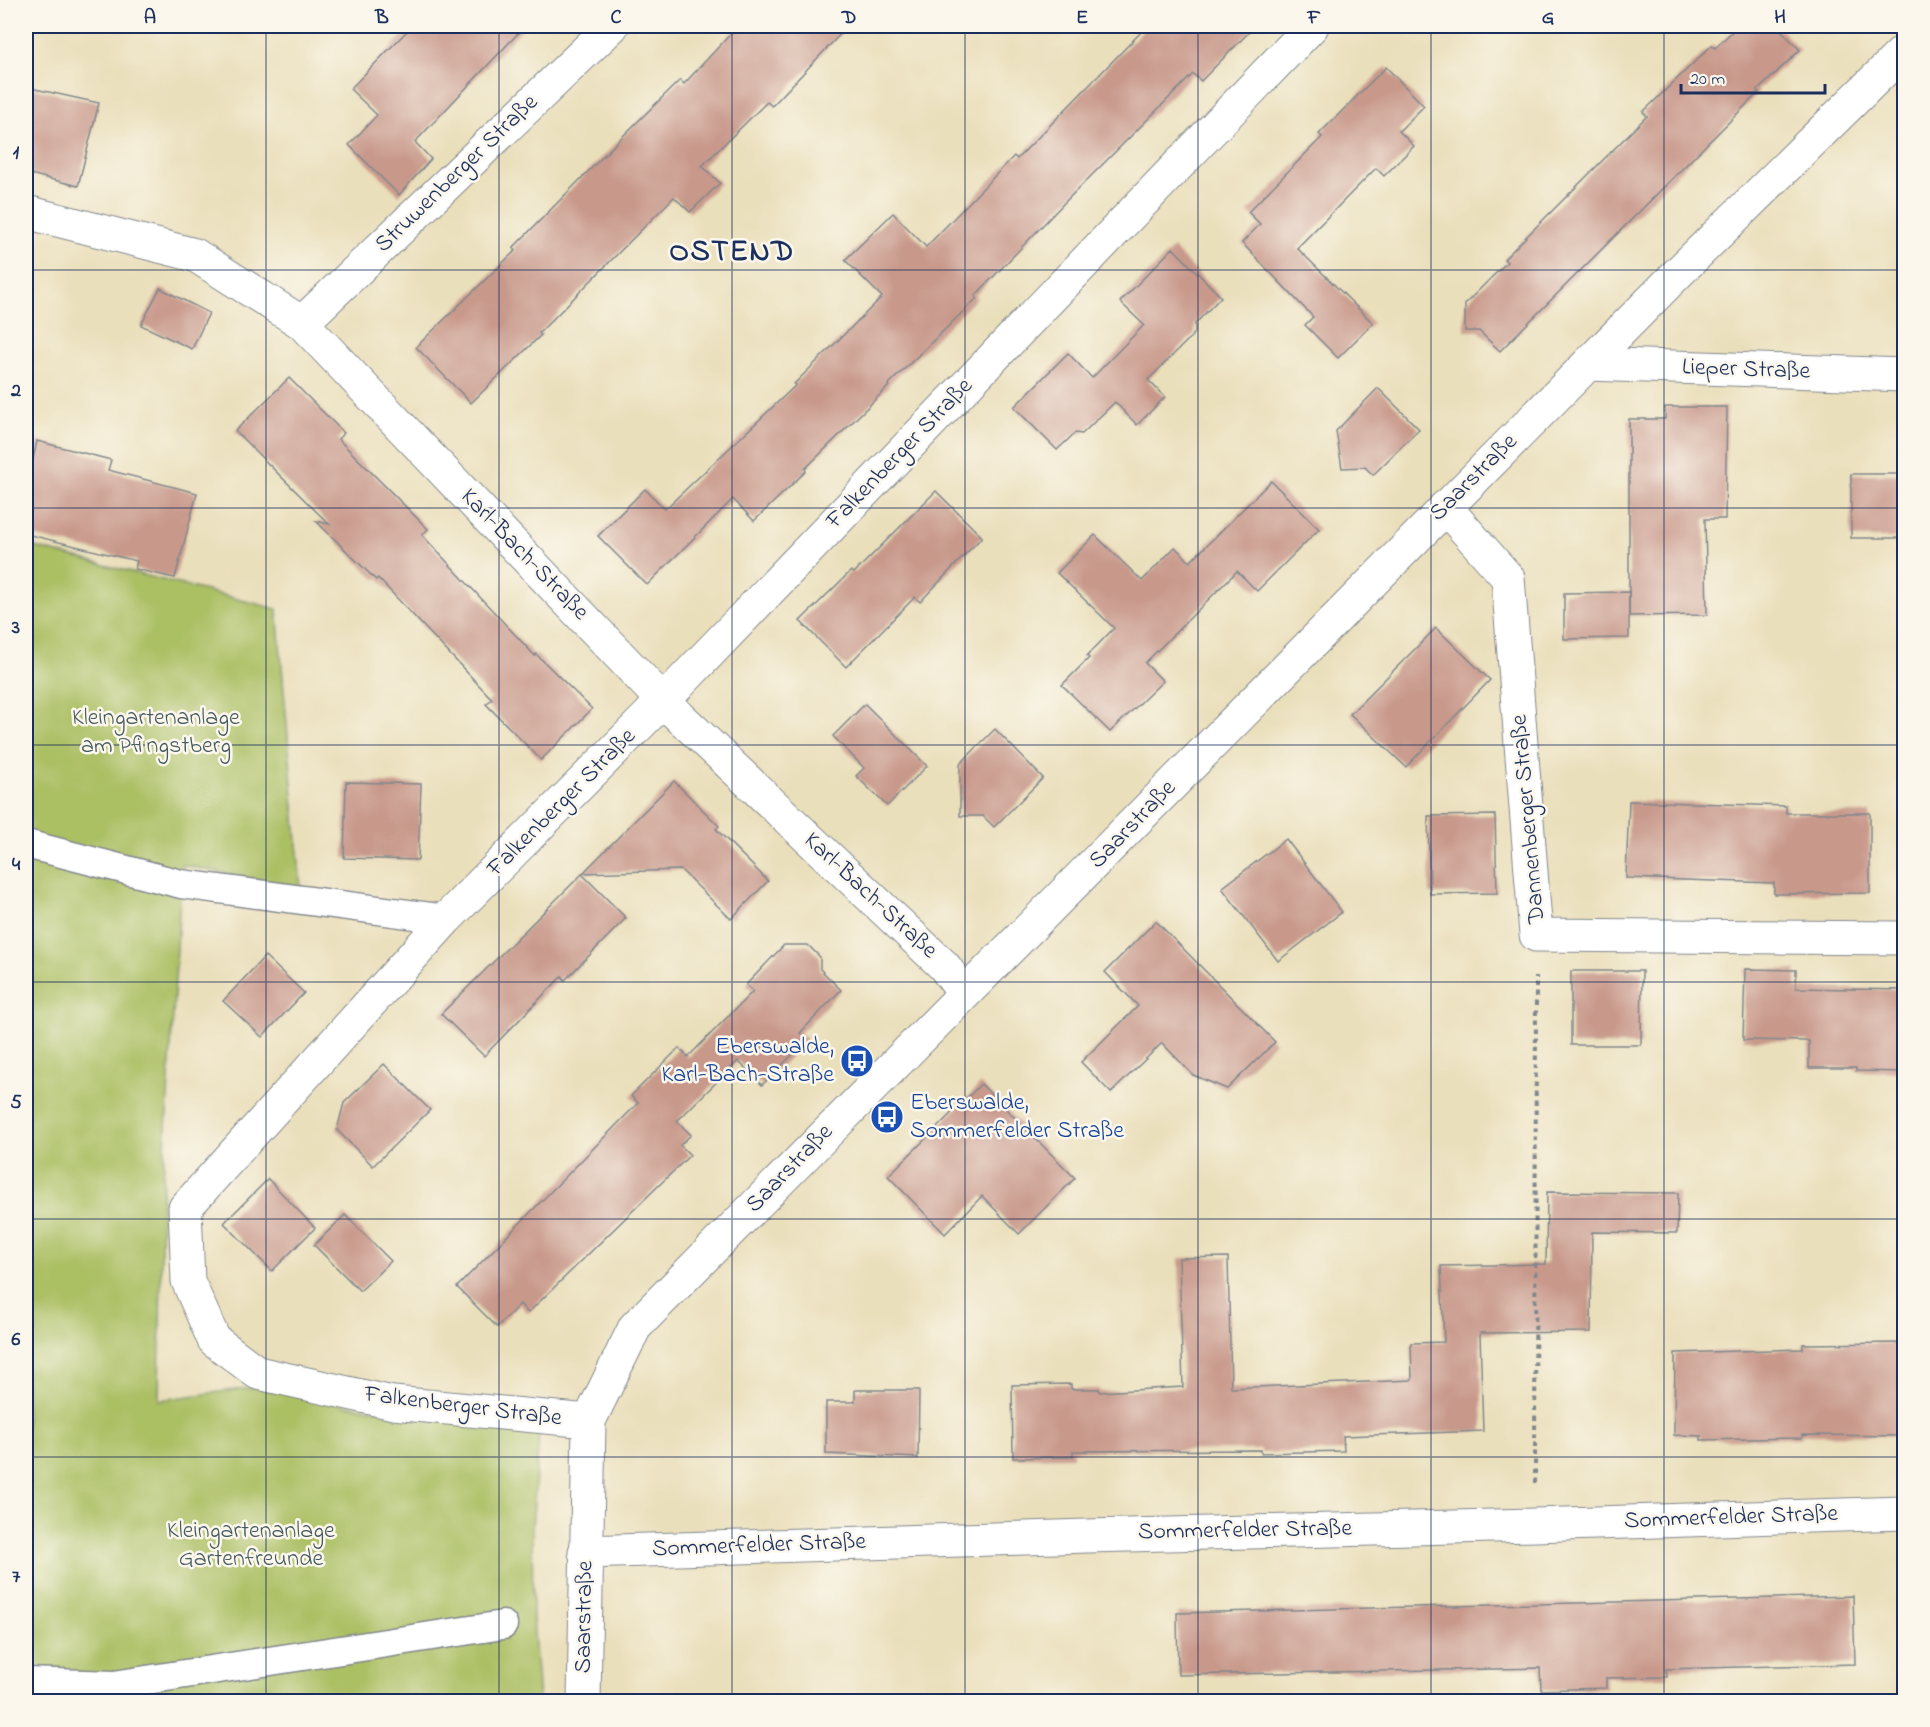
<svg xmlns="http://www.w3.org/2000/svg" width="1930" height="1727" font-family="'Indie Flower',sans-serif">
<rect width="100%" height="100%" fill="#fbf7ec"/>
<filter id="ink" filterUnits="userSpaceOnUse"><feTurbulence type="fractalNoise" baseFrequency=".0167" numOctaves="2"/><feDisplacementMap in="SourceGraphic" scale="12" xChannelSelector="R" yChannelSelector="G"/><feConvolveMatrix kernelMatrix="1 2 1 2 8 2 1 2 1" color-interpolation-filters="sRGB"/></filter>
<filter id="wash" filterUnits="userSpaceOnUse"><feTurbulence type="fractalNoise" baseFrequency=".008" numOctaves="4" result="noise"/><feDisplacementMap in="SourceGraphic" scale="24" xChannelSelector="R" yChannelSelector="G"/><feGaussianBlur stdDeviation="1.35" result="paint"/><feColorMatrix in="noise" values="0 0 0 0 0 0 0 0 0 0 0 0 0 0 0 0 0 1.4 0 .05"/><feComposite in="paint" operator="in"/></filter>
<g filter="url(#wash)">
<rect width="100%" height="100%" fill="#eadfbb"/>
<!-- green -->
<path fill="#abbf63" stroke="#637760" stroke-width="1.5" d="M 26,545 L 277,609 L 301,888 L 182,865 L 162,1196 L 159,1400 L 258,1387 L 340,1404 L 539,1434 L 532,1528 L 533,1617 L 539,1701 L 26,1701 Z"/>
<g id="blocks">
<!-- building -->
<g fill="#c8998b">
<path d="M 412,26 L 525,26 L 415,142 L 431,159 L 399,195 L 349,145 L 377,115 L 350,89 Z"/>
<path d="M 738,26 L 848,26 L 772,106 L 767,102 L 702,166 L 720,183 L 690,212 L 674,197 L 539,333 L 541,335 L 471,403 L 416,347 L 516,250 L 513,248 L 623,136 L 680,80 L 684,84 Z"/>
<path d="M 1147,26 L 1255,26 L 1201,81 L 1193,74 L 1064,203 L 975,296 L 977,298 L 888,385 L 889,386 L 805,469 L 806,471 L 754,521 L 733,499 L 647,585 L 598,536 L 645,489 L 665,509 L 796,385 L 794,384 L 882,297 L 845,260 L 893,213 L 926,247 L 1014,156 L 1017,159 Z"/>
<path d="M 1738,26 L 1777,26 L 1800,50 L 1757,91 L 1759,92 L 1500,351 L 1479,331 L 1465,331 L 1465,304 L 1507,262 L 1504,259 L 1647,116 L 1643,112 L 1712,45 L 1715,48 Z"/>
<path d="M 1386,67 L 1424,106 L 1399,131 L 1414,146 L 1384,176 L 1376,168 L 1297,248 L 1373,323 L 1338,358 L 1305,325 L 1313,317 L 1242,243 L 1260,224 L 1248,212 L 1322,137 L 1319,134 Z"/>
<path d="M 26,87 L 99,103 L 78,186 L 26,173 Z"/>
<path d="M 1173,248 L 1221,297 L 1195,324 L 1195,333 L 1148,380 L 1165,397 L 1137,425 L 1115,402 L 1082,434 L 1075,433 L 1057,450 L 1014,407 L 1068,353 L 1092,378 L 1144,325 L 1120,302 Z"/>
<path d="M 160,288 L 209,313 L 192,349 L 141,325 Z"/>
<path d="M 289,378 L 344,433 L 338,439 L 428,529 L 422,535 L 535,656 L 536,654 L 592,709 L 541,760 L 486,704 L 492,699 L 378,578 L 376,580 L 316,521 L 329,524 L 235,431 Z"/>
<path d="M 1378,388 L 1419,429 L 1373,475 L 1365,467 L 1342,468 L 1336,431 Z"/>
<path d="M 1665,407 L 1727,407 L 1725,519 L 1705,519 L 1707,615 L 1629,616 L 1629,419 L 1665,419 Z"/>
<path d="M 37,441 L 111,460 L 108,470 L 197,493 L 175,578 L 135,569 L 137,561 L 26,534 L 26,491 Z"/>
<rect x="1851" y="474" width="54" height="64"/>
<path d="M 1271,481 L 1319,529 L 1257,591 L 1237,571 L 1145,663 L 1163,681 L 1110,732 L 1062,685 L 1089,658 L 1087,656 L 1114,628 L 1057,573 L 1095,535 L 1142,581 L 1175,547 L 1190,562 Z"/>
<path d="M 936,491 L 982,537 L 920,602 L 915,597 L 846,667 L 800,621 L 851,571 L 854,573 Z"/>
<path d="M 1629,592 L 1629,638 L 1564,639 L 1564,593 Z"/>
<path d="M 1436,628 L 1490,680 L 1406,767 L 1350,714 Z"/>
<path d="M 865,704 L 927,766 L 887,806 L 856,776 L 864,768 L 833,736 Z"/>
<path d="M 995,729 L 1043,778 L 994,827 L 983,816 L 960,816 L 960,764 Z"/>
<path d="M 674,781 L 719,826 L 716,829 L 768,881 L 731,919 L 681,870 L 583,873 Z"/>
<path d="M 346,782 L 421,784 L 418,860 L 344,858 Z"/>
<path d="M 1629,801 L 1786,806 L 1786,813 L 1870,813 L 1870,893 L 1774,894 L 1774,883 L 1626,878 Z"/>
<path d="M 1495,815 L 1497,893 L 1430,894 L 1428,816 Z"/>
<path d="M 1286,839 L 1342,912 L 1278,961 L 1222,888 Z"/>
<path d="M 582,874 L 626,918 L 565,980 L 562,976 L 484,1056 L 441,1014 Z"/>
<path d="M 1156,921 L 1275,1042 L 1227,1089 L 1193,1075 L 1162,1043 L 1111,1093 L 1081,1062 L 1138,1006 L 1105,972 Z"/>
<path d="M 784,945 L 808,945 L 820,957 L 820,969 L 841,990 L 800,1033 L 807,1040 L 762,1085 L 738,1061 L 677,1121 L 691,1135 L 680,1145 L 690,1155 L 528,1313 L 520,1304 L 497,1327 L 457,1287 L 638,1103 L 631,1096 L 679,1048 L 688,1057 L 753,991 L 746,985 Z"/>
<path d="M 265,956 L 304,993 L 262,1037 L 223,1001 Z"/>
<path d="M 1745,969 L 1796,970 L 1796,988 L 1905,990 L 1905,1072 L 1856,1071 L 1856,1068 L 1809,1068 L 1809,1041 L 1743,1040 Z"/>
<path d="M 1571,971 L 1642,971 L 1641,1045 L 1571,1045 Z"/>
<path d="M 384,1064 L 430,1110 L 373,1166 L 337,1130 L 344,1103 Z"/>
<path d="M 981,1084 L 1075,1178 L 1019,1234 L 982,1196 L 945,1234 L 888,1176 Z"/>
<path d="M 268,1179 L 315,1228 L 272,1271 L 224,1223 Z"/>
<path d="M 1547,1192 L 1678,1193 L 1677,1233 L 1592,1232 L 1591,1332 L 1480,1333 L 1483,1431 L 1343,1436 L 1344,1451 L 1261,1453 L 1261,1450 L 1073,1451 L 1073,1457 L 1013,1458 L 1012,1385 L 1071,1384 L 1071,1389 L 1099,1389 L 1100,1392 L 1183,1387 L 1179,1258 L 1228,1257 L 1231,1388 L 1412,1380 L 1411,1343 L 1444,1342 L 1441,1266 L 1546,1264 Z"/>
<path d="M 345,1215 L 391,1261 L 360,1291 L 314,1245 Z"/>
<path d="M 1905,1343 L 1905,1436 L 1802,1435 L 1802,1438 L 1701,1440 L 1701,1436 L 1674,1435 L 1675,1353 L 1803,1349 L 1803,1344 Z"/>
<path d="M 855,1390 L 919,1390 L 918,1458 L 826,1454 L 826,1402 L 855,1402 Z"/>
<path d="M 1853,1596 L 1855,1664 L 1666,1669 L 1667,1677 L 1606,1678 L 1606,1688 L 1541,1690 L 1540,1668 L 1178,1675 L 1177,1613 Z"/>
</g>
</g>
</g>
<g filter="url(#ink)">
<use href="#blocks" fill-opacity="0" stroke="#82878c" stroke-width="1.5"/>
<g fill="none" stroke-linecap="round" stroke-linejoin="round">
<!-- service casing -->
<g stroke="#82878c" stroke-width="31">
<g id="service">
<path d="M 26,844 L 181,884 L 446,919"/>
<path d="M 26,1682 L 114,1685 L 503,1625"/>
</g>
</g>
<!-- minor casing -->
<g stroke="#82878c" stroke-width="35">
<g id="minor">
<path d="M 26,212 L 195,255 L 302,323 L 663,701 L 944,966 L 964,993"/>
<path d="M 302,323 L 612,26"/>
<path d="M 1588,364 L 1904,375"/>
<path d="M 1445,507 L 1508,578 L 1536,935 L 1904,938"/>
<path d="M 589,1421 L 393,1403 L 258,1373 L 214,1340 L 188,1281 L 185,1208 L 446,919 L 663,701 L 1312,26"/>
<path d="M 585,1552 L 1087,1536 L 1535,1525 L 1904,1513"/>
<path d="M 584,1702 L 589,1421 L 635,1327 L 1680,271 L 1904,51"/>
</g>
</g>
<!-- path -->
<path stroke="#82878c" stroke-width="4" stroke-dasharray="4.5 4.5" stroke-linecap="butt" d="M 1535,1483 L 1536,977"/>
<!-- service -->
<use href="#service" stroke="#fff" stroke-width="28"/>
<!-- minor -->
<use href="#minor" stroke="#fff" stroke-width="33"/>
</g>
</g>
<!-- grid -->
<path fill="none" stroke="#1b2f5e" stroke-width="1.5" stroke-opacity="0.55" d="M 266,26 L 266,1702M 499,26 L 499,1702M 732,26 L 732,1702M 965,26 L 965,1702M 1198,26 L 1198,1702M 1431,26 L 1431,1702M 1664,26 L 1664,1702M 26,270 L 1904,270M 26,508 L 1904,508M 26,745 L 1904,745M 26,982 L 1904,982M 26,1219 L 1904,1219M 26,1457 L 1904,1457"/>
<!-- icons -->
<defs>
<g id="bus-disc" transform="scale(1.725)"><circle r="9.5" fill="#1a4fb4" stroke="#fbf7ec"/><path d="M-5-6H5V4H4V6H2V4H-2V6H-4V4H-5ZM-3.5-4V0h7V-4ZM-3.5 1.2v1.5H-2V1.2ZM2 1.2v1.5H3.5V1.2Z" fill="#fff"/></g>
</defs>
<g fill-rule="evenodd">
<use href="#bus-disc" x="857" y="1061"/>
<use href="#bus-disc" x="887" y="1117"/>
</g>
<g text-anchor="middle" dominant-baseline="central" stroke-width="5" stroke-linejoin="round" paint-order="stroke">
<!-- street labels -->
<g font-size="24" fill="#1b2f5e" stroke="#fbf7ec">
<text transform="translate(457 174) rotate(-44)">Struwenberger Straße</text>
<text transform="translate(1746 370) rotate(2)">Lieper Straße</text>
<text transform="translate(900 454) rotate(-46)">Falkenberger Straße</text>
<text transform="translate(1474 478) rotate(-45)">Saarstraße</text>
<text transform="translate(524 555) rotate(46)">Karl-Bach-Straße</text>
<text transform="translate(562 803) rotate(-45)">Falkenberger Straße</text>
<text transform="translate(1529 819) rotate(-95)">Dannenberger Straße</text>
<text transform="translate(1133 825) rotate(-46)">Saarstraße</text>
<text transform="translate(870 896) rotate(43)">Karl-Bach-Straße</text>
<text transform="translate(790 1169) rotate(-46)">Saarstraße</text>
<text transform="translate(463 1407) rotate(7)">Falkenberger Straße</text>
<text transform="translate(1731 1518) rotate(-2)">Sommerfelder Straße</text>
<text transform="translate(1245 1531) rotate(-1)">Sommerfelder Straße</text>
<text transform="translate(759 1546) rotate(-2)">Sommerfelder Straße</text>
<text transform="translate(585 1617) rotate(-89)">Saarstraße</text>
</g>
<!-- park labels -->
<g font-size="24" fill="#465a60" stroke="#fbf7ec">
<text x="156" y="718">Kleingartenanlage<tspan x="156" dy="28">am Pfingstberg</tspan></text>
<text x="251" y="1531">Kleingartenanlage<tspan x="251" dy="28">Gartenfreunde</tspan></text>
</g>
<!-- transit labels -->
<g font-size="24" fill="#164399" stroke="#fbf7ec" text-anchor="end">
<text x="834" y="1047">Eberswalde,<tspan x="834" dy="28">Karl-Bach-Straße</tspan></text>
<text x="910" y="1103" text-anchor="start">Eberswalde,<tspan x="910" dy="28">Sommerfelder Straße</tspan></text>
</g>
<!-- district labels -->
<g font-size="30" font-weight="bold" letter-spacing="1.5" fill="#1b2f5e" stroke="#fbf7ec">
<text x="732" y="253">OSTEND</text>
</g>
</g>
<!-- margin -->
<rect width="1930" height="1727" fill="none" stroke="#fbf7ec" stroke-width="66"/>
<!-- scale -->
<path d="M1681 84v9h144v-9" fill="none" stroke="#1b2f5e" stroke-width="3"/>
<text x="1690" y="84" font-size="18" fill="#1b2f5e" stroke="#fbf7ec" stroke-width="4.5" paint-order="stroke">20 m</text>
<rect x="33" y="33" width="1864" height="1661" fill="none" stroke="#1b2f5e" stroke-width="2"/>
<g font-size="20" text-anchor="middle" font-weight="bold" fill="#1b2f5e">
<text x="150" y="23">A</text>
<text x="382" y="23">B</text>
<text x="616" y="23">C</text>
<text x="849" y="23">D</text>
<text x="1082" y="23">E</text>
<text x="1314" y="23">F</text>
<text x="1548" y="23">G</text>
<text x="1780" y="23">H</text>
<text x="16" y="158">1</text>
<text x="16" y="396">2</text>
<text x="16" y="633">3</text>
<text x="16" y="870">4</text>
<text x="16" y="1108">5</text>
<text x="16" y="1345">6</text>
<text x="16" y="1582">7</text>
</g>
</svg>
